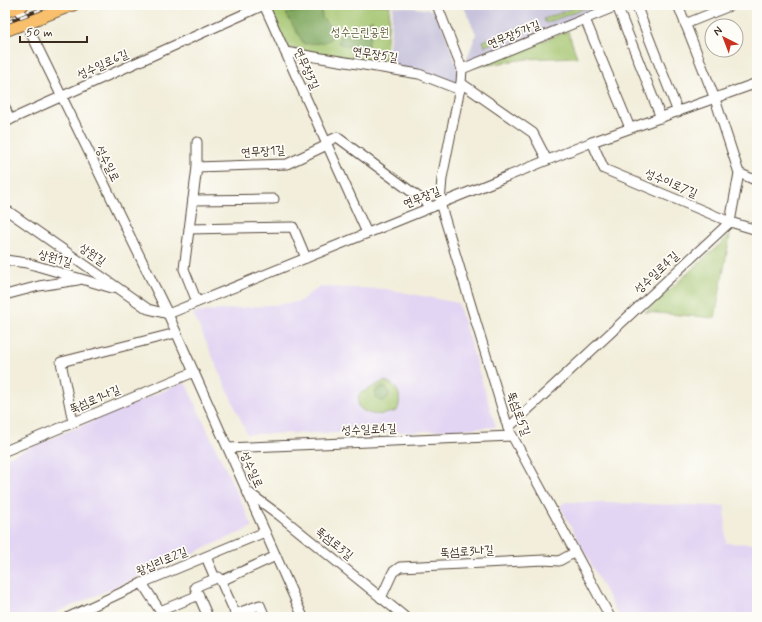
<svg xmlns="http://www.w3.org/2000/svg" width="762" height="622" font-family="Mynerve,'Poor Story',sans-serif">
<rect width="100%" height="100%" fill="#fdfcf7"/>
<filter id="ink" filterUnits="userSpaceOnUse"><feTurbulence type="fractalNoise" baseFrequency=".025" numOctaves="2"/><feDisplacementMap in="SourceGraphic" scale="8" xChannelSelector="R" yChannelSelector="G"/><feConvolveMatrix kernelMatrix="1 2 1 2 8 2 1 2 1" color-interpolation-filters="sRGB"/></filter>
<filter id="wash" filterUnits="userSpaceOnUse"><feTurbulence type="fractalNoise" baseFrequency=".012" numOctaves="4" result="noise"/><feDisplacementMap in="SourceGraphic" scale="16" xChannelSelector="R" yChannelSelector="G"/><feGaussianBlur stdDeviation="0.9" result="paint"/><feColorMatrix in="noise" values="0 0 0 0 0 0 0 0 0 0 0 0 0 0 0 0 0 1.4 0 .05"/><feComposite in="paint" operator="in"/></filter>
<g filter="url(#wash)">
<rect width="100%" height="100%" fill="#f2eedb"/>
<!-- built -->
<g fill="#e2d4f3">
<path d="M 318,287 L 386,289 L 458,303 L 496,427 L 409,432 L 247,434 L 193,313 L 299,302 Z"/>
<path d="M 185,382 L 253,527 L 46,617 L 5,617 L 5,458 Z"/>
<path d="M 565,502 L 725,506 L 726,543 L 757,544 L 757,617 L 619,617 L 560,506 Z"/>
</g>
<!-- industrial -->
<g fill="#c5c0da">
<path d="M 463,5 L 616,5 L 465,64 L 476,34 Z"/>
<path d="M 393,6 L 436,10 L 458,68 L 458,86 L 387,66 Z"/>
</g>
<!-- green -->
<g fill="#a2c36c" stroke="#6e7645">
<path d="M 275,5 L 390,5 L 385,65 L 288,48 L 269,7 Z"/>
<path d="M 581,5 L 594,5 L 546,23 L 544,19 Z"/>
<path d="M 524,26 L 526,31 L 485,46 L 483,41 Z"/>
<path d="M 568,31 L 577,57 L 526,59 L 474,67 Z"/>
<path d="M 730,235 L 715,318 L 645,312 Z"/>
<path d="M 384,381 C 398,384 403,397 397,411 C 383,415 369,418 358,406 L 359,394 Z"/>
</g>
<!-- forest -->
<g fill="#81a960" stroke="#5e6a3f">
<path d="M 321,5 L 322,18 L 334,30 L 330,40 L 322,43 L 304,44 L 286,14 Z"/>
<path d="M 372,19 L 371,33 L 367,48 L 360,51 L 338,43 L 341,31 L 360,30 Z"/>
<circle cx="382" cy="394" r="7"/>
</g>
</g>
<g filter="url(#ink)">
<g fill="none" stroke-linecap="round" stroke-linejoin="round">
<!-- minor casing -->
<g stroke="#56473a" stroke-width="11">
<g id="minor">
<path d="M 17,5 L 168,314 L 303,617"/>
<path d="M 264,5 L 367,233"/>
<path d="M 437,5 L 462,69 L 461,83 L 442,178 L 440,203 L 508,428 L 610,617"/>
<path d="M 636,5 L 678,112"/>
<path d="M 617,6 L 661,118"/>
<path d="M 585,19 L 630,128"/>
<path d="M 685,24 L 732,5"/>
<path d="M 285,52 L 419,74 L 460,90"/>
<path d="M 462,69 L 619,5"/>
<path d="M 461,83 L 533,133 L 547,160"/>
<path d="M 5,107 L 10,120"/>
<path d="M 5,122 L 264,5"/>
<path d="M 197,142 L 197,167 L 184,269 L 197,302"/>
<path d="M 326,142 L 337,137 L 432,207"/>
<path d="M 592,142 L 604,169 L 730,222 L 757,230"/>
<path d="M 197,167 L 287,164 L 327,145"/>
<path d="M 739,173 L 757,181"/>
<path d="M 193,200 L 274,199"/>
<path d="M 5,209 L 148,309 L 168,314 L 592,142 L 757,83"/>
<path d="M 189,229 L 293,227 L 306,258"/>
<path d="M 5,260 L 27,263 L 112,288"/>
<path d="M 5,295 L 39,286 L 78,280"/>
<path d="M 73,422 L 61,362 L 176,333"/>
<path d="M 508,428 L 730,222 L 739,173 L 715,99 L 678,5"/>
<path d="M 228,448 L 512,436"/>
<path d="M 5,451 L 194,372"/>
<path d="M 248,492 L 279,515 L 405,617"/>
<path d="M 206,557 L 215,578"/>
<path d="M 221,581 L 276,556"/>
<path d="M 142,583 L 164,617"/>
<path d="M 381,598 L 393,572 L 400,567 L 544,560 L 559,561 L 570,555"/>
<path d="M 160,611 L 199,595"/>
<path d="M 235,614 L 260,605 L 265,617"/>
<path d="M 69,617 L 142,583 L 265,532"/>
<path d="M 208,617 L 195,587 L 219,577 L 237,617"/>
</g>
</g>
<!-- major casing -->
<g stroke="#56473a" stroke-width="13">
<g id="major">
<path d="M 5,12 L 23,5"/>
<path d="M 5,31 L 73,5"/>
</g>
</g>
<!-- minor -->
<use href="#minor" stroke="#fff" stroke-width="9"/>
<!-- major -->
<use href="#major" stroke="#f8bf6c" stroke-width="11"/>
<!-- rail casing -->
<g stroke="#3b2a1e" stroke-width="4">
<path id="rail" d="M 5,23 L 52,5"/>
</g>
<!-- rail -->
<use href="#rail" stroke="#fdfcf7" stroke-width="2.5" stroke-dasharray="8" stroke-linecap="butt"/>
</g>
</g>
<g text-anchor="middle" dominant-baseline="central" stroke-width="3.5" stroke-linejoin="round" paint-order="stroke">
<!-- park labels -->
<g font-size="12" fill="#5a5835" stroke="#fdfcf7">
<text x="360" y="33">성수근린공원</text>
</g>
<!-- street labels -->
<g font-size="12" fill="#3b2a1e" stroke="#fdfcf7">
<text transform="translate(514 35) rotate(-22)">연무장5가길</text>
<text transform="translate(375 55) rotate(9)">연무장5길</text>
<text transform="translate(103 65) rotate(-24)">성수일로6길</text>
<text transform="translate(306 69) rotate(66)">연무장3길</text>
<text transform="translate(263 152) rotate(-4)">연무장1길</text>
<text transform="translate(107 164) rotate(64)">성수일로</text>
<text transform="translate(671 184) rotate(23)">성수이로7길</text>
<text transform="translate(422 198) rotate(-22)">연무장길</text>
<text transform="translate(92 255) rotate(35)">상원길</text>
<text transform="translate(55 259) rotate(16)">상원1길</text>
<text transform="translate(657 273) rotate(-43)">성수일로4길</text>
<text transform="translate(95 400) rotate(-23)">뚝섬로1나길</text>
<text transform="translate(518 414) rotate(70)">뚝섬로5길</text>
<text transform="translate(369 430) rotate(-2)">성수일로4길</text>
<text transform="translate(251 470) rotate(66)">성수일로</text>
<text transform="translate(334 544) rotate(39)">뚝섬로3길</text>
<text transform="translate(467 552) rotate(-3)">뚝섬로3나길</text>
<text transform="translate(162 562) rotate(-23)">왕십리로2길</text>
</g>
</g>
<!-- margin -->
<rect width="762" height="622" fill="none" stroke="#fdfcf7" stroke-width="20"/>
<!-- north arrow -->
<g transform="translate(724 38) rotate(318)"><circle r="19" fill="#fdfcf7" stroke="#afa8a0"/>
<path d="M0-3L7 15L0 10L-7 15Z" fill="#c8321e"/>
<text y="-6" font-size="11" font-weight="bold" text-anchor="middle" fill="#3b2a1e">N</text>
</g>
<!-- scale -->
<path d="M20 36v6h67v-6" fill="none" stroke="#3b2a1e" stroke-width="2"/>
<text x="26" y="36" font-size="12" fill="#3b2a1e" stroke="#fdfcf7" stroke-width="3" paint-order="stroke">50 m</text>
</svg>
